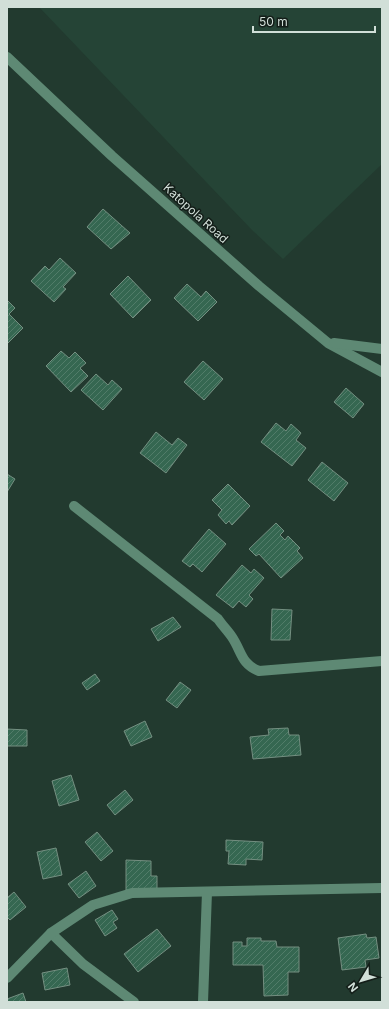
<svg xmlns="http://www.w3.org/2000/svg" width="389" height="1009" font-family="Inter,sans-serif">
<defs>
<pattern id="building-hatch" width="6" height="6" patternUnits="userSpaceOnUse"><rect width="6" height="6" fill="#356751"/><path d="M-1 1l2-2M0 6l6-6M5 7l2-2" fill="none" stroke="#517c69"/></pattern>
</defs>
<rect width="100%" height="100%" fill="#223a2f"/>
<!-- built -->
<path fill="#254436" d="M 39,7 L 382,7 L 382,164 L 283,259 L 252,230 Z"/>
<!-- building -->
<g fill="url(#building-hatch)" stroke="#748f81">
<path d="M 103,209 L 130,233 L 111,249 L 87,227 Z"/>
<path d="M 60,258 L 76,273 L 63,287 L 66,289 L 54,302 L 31,281 L 45,266 L 49,270 Z"/>
<path d="M 128,276 L 151,300 L 133,318 L 110,294 Z"/>
<path d="M 187,284 L 201,297 L 206,291 L 217,302 L 198,321 L 174,298 Z"/>
<path d="M 7,300 L 15,308 L 9,314 L 23,328 L 7,344 Z"/>
<path d="M 61,351 L 69,358 L 75,352 L 86,363 L 80,368 L 88,376 L 71,392 L 46,366 Z"/>
<path d="M 203,361 L 223,379 L 204,400 L 184,382 Z"/>
<path d="M 96,374 L 108,385 L 112,380 L 122,389 L 103,410 L 81,390 Z"/>
<path d="M 346,388 L 364,404 L 353,418 L 334,402 Z"/>
<path d="M 276,423 L 286,431 L 291,424 L 301,433 L 296,440 L 306,448 L 292,466 L 261,442 Z"/>
<path d="M 156,432 L 172,445 L 178,438 L 187,445 L 166,473 L 140,453 Z"/>
<path d="M 322,462 L 348,483 L 334,501 L 308,480 Z"/>
<path d="M 7,474 L 15,479 L 7,492 Z"/>
<path d="M 228,484 L 250,506 L 232,525 L 229,521 L 226,524 L 218,515 L 222,510 L 212,500 Z"/>
<path d="M 276,523 L 284,531 L 280,535 L 285,540 L 288,536 L 300,548 L 297,551 L 303,558 L 281,578 L 259,554 L 256,556 L 249,549 Z"/>
<path d="M 209,529 L 226,544 L 202,572 L 193,564 L 190,567 L 182,561 Z"/>
<path d="M 242,565 L 251,573 L 254,569 L 264,578 L 249,595 L 253,599 L 246,607 L 239,601 L 233,608 L 216,595 Z"/>
<path d="M 272,609 L 292,610 L 290,640 L 271,640 Z"/>
<path d="M 173,617 L 181,627 L 158,641 L 151,629 Z"/>
<path d="M 95,674 L 100,681 L 87,690 L 82,683 Z"/>
<path d="M 180,682 L 191,690 L 177,708 L 166,700 Z"/>
<path d="M 145,721 L 152,737 L 131,746 L 124,731 Z"/>
<path d="M 288,728 L 289,735 L 299,735 L 301,755 L 253,759 L 250,737 L 269,735 L 268,729 Z"/>
<path d="M 7,729 L 27,730 L 27,746 L 7,746 Z"/>
<path d="M 71,775 L 79,800 L 59,806 L 52,781 Z"/>
<path d="M 125,790 L 133,800 L 115,815 L 107,805 Z"/>
<path d="M 97,832 L 113,851 L 101,861 L 85,842 Z"/>
<path d="M 226,840 L 263,842 L 262,860 L 246,859 L 246,865 L 228,864 L 229,851 L 226,851 Z"/>
<path d="M 56,848 L 62,875 L 43,879 L 37,852 Z"/>
<path d="M 126,860 L 151,861 L 151,876 L 157,876 L 157,890 L 126,890 Z"/>
<path d="M 86,871 L 96,886 L 79,898 L 68,884 Z"/>
<path d="M 14,892 L 26,907 L 10,920 L 7,917 L 7,898 Z"/>
<path d="M 112,910 L 118,919 L 113,922 L 117,928 L 105,936 L 95,920 Z"/>
<path d="M 157,929 L 171,946 L 138,972 L 124,954 Z"/>
<path d="M 366,934 L 367,938 L 376,937 L 379,958 L 365,960 L 366,967 L 342,970 L 338,938 Z"/>
<path d="M 247,938 L 261,938 L 261,941 L 276,941 L 277,947 L 299,947 L 299,972 L 288,972 L 288,995 L 264,996 L 263,965 L 233,965 L 233,942 L 242,942 L 242,946 L 247,946 Z"/>
<path d="M 67,968 L 70,985 L 45,990 L 42,973 Z"/>
<path d="M 23,993 L 26,1002 L 7,1002 L 7,999 Z"/>
</g>
<g fill="none" stroke-linecap="round" stroke-linejoin="round">
<!-- minor -->
<g stroke="#5e8974" stroke-width="10">
<path d="M 7,57 L 112,156 L 259,286 L 328,343 L 382,372"/>
<path d="M 334,343 L 382,349"/>
<path d="M 74,506 L 218,619 C 222,625 228,631 232,637 C 242,652 241,664 259,671 L 382,661"/>
<path d="M 51,933 L 83,964 L 134,1002"/>
<path d="M 7,978 L 51,933 L 93,905 L 132,893 L 382,888"/>
<path d="M 203,1002 L 207,892"/>
</g>
</g>
<g text-anchor="middle" dominant-baseline="central" stroke-width="3" stroke-linejoin="round" paint-order="stroke">
<!-- street labels -->
<g font-size="12" fill="#d1dfd8" stroke="#141e19">
<text transform="translate(196 213) rotate(42)">Katopola Road</text>
</g>
</g>
<!-- border -->
<rect width="389" height="1009" fill="none" stroke="#d1dfd8" stroke-width="16"/>
<!-- north arrow -->
<g transform="translate(361 981) rotate(232)" stroke="#141e19" stroke-width="3" paint-order="stroke">
<path d="M0-3L7 15L0 10L-7 15Z" fill="#d1dfd8"/>
<text y="-6" font-size="11" font-weight="bold" text-anchor="middle" fill="#d1dfd8">N</text>
</g>
<!-- scale -->
<path d="M253 26v6h122v-6" fill="none" stroke="#d1dfd8" stroke-width="2"/>
<text x="259" y="26" font-size="12" fill="#d1dfd8" stroke="#141e19" stroke-width="3" paint-order="stroke">50 m</text>
</svg>
